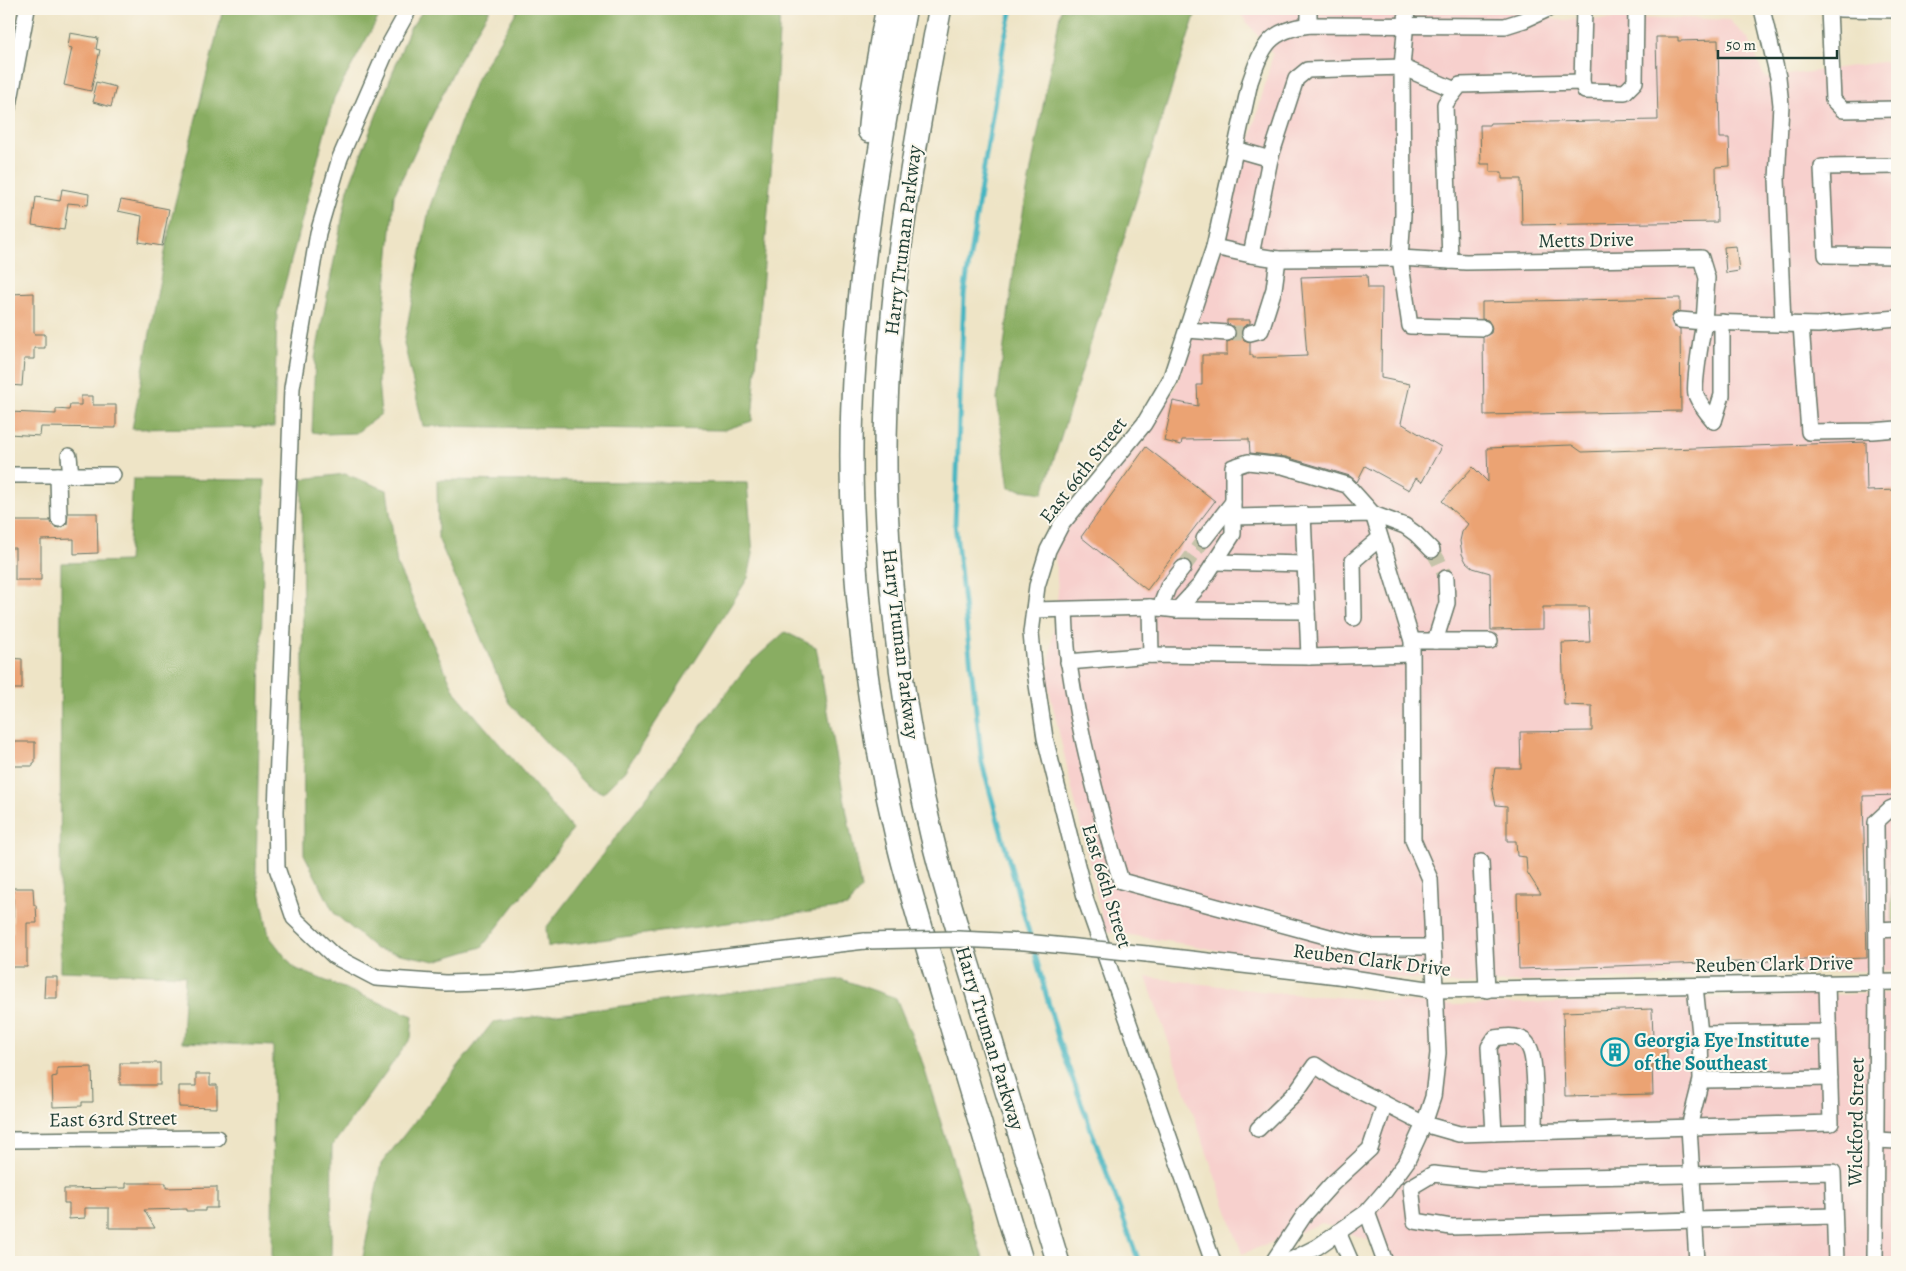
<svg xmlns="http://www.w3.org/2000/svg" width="1906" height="1271" font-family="Alegreya,serif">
<rect width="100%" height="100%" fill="#fbf7ec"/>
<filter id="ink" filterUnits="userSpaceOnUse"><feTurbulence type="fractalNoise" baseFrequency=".02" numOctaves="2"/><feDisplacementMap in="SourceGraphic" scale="10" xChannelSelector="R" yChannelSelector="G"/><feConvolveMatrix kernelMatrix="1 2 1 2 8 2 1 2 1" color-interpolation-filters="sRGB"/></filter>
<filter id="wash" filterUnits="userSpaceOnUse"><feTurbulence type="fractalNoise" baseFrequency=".0096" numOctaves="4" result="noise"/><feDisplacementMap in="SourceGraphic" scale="20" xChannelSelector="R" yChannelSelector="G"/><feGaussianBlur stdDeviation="1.12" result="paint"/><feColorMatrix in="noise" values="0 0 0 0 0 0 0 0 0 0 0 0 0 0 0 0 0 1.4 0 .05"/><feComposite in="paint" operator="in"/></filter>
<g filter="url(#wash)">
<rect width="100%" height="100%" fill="#eee4c6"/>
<!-- built -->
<g fill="#f7d0cd">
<path d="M 1236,9 L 1519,9 L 1557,20 L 1687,18 L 1729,20 L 1749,40 L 1765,78 L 1897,60 L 1897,970 L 1454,984 L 1290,965 L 1191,945 L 1105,931 L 1047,681 L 1058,591 L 1055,554 L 1061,536 L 1175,388 L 1223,241 L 1273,54 Z"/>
<path d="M 1146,977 L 1277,993 L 1455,1005 L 1897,993 L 1897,1262 L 1392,1262 L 1385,1246 L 1322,1223 L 1242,1254 Z"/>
</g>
<!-- green -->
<path fill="#acc970" stroke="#668352" d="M 1897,825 L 1897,921 L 1892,921 L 1891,826 Z"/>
<!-- forest -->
<g fill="#89ad62" stroke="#54754b">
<path d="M 223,9 L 383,9 L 334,98 L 277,314 L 274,427 L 132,429 L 172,215 Z"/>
<path d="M 424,9 L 490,9 L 458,62 L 394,195 L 378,381 L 381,414 L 356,433 L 325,434 L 312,432 L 315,358 L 348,189 L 409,30 Z"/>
<path d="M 518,9 L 780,9 L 775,119 L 752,421 L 724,430 L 423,426 L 404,343 L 429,209 L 475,82 Z"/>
<path d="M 1061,9 L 1197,9 L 1043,493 L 1009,488 L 997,400 L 1017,245 Z"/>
<path d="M 345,474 L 387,490 L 397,565 L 455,692 L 573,830 L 482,947 L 435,961 L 376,949 L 334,913 L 304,854 L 302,479 Z"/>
<path d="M 133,479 L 265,480 L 256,871 L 269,936 L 294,968 L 413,1016 L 411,1038 L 332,1146 L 331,1262 L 272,1262 L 273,1046 L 182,1042 L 185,975 L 60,971 L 61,563 L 128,561 Z"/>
<path d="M 437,480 L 747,483 L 753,554 L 748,578 L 624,772 L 603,793 L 586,785 L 509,703 L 438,538 Z"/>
<path d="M 785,632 L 816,647 L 861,888 L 847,907 L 548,947 L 546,928 L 748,665 Z"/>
<path d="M 841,979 L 896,998 L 921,1058 L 984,1262 L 362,1262 L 381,1164 L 493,1022 Z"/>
</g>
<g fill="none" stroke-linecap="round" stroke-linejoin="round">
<!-- stream -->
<path stroke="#47b5c1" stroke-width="5" d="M 1012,9 L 1004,41 L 964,294 L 955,524 L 982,763 L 1059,1041 L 1139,1262"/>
</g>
<g id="blocks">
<!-- building -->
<g fill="#eba373">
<path d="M 70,33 L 98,38 L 96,49 L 100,50 L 91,91 L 64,85 L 72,48 L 68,47 Z"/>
<path d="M 1656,37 L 1678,37 L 1678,41 L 1718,40 L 1720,138 L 1729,138 L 1730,166 L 1716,167 L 1717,222 L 1522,225 L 1521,179 L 1502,179 L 1502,172 L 1490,172 L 1490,164 L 1481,164 L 1480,125 L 1489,125 L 1490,123 L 1658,120 Z"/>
<path d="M 96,82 L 116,87 L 111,107 L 93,102 L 95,95 L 93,94 Z"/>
<path d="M 62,189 L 89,194 L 88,205 L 68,203 L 64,230 L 32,225 L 36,197 L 60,201 Z"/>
<path d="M 121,200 L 169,209 L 162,246 L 139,242 L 142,216 L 118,211 Z"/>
<path d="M 1736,246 L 1739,271 L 1726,273 L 1724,247 Z"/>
<path d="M 1367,275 L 1368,288 L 1382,288 L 1381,378 L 1410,384 L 1401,423 L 1441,447 L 1422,482 L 1416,478 L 1409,490 L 1365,466 L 1357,482 L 1350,476 L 1286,457 L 1250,453 L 1249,439 L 1182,440 L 1181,445 L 1164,441 L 1173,401 L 1198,406 L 1197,385 L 1202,385 L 1202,355 L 1227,355 L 1227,342 L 1234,339 L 1236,333 L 1233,326 L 1227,324 L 1227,320 L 1250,320 L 1250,323 L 1243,327 L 1241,335 L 1244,340 L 1250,342 L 1250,355 L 1253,355 L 1253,358 L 1307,356 L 1301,277 Z"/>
<path d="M 34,293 L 34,334 L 45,334 L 45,348 L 34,348 L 34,359 L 24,359 L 22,386 L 9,385 L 10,329 L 11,329 L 11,294 Z"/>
<path d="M 1680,298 L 1680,311 L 1673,314 L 1671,320 L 1674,327 L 1680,329 L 1681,411 L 1484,415 L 1483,337 L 1491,333 L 1492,328 L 1488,320 L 1482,319 L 1482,302 Z"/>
<path d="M 81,396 L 93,396 L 93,405 L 116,405 L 116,428 L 41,427 L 40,436 L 9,434 L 9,412 L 56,414 L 56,409 L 69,410 L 70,405 L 81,405 Z"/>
<path d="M 1866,442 L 1867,491 L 1897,490 L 1897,795 L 1863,796 L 1867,958 L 1519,969 L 1517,894 L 1541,894 L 1527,872 L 1526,857 L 1517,856 L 1516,841 L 1507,841 L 1507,806 L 1496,805 L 1494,796 L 1492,785 L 1495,768 L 1521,768 L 1520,732 L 1592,731 L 1592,706 L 1564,705 L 1562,643 L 1590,642 L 1588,607 L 1543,607 L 1543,629 L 1491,630 L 1490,573 L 1473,568 L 1466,562 L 1462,554 L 1460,541 L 1462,532 L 1468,524 L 1442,501 L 1473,467 L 1488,482 L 1487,448 L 1572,445 L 1582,452 Z"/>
<path d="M 1146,447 L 1215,501 L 1147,590 L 1081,537 Z"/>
<path d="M 68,513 L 97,513 L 98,553 L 74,554 L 74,539 L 41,540 L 41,580 L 15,580 L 15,548 L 9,548 L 9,521 L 50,521 L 50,519 L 54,527 L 60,528 L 67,524 Z"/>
<path d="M 9,658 L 22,659 L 22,689 L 9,689 Z"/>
<path d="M 9,742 L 35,742 L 35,763 L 33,763 L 33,766 L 14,766 L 14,763 L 9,763 Z"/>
<path d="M 13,888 L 33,888 L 34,905 L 36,905 L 37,923 L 27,923 L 27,967 L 9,967 L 9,933 L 13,933 Z"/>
<path d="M 45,977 L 57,977 L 57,998 L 44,998 Z"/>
<path d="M 1652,1009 L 1653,1040 L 1666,1039 L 1667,1054 L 1666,1064 L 1652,1065 L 1653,1094 L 1565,1096 L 1563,1012 Z"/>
<rect x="120" y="1063" width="40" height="22"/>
<path d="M 92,1067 L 93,1102 L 82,1102 L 82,1106 L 53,1107 L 52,1077 L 57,1076 L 57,1068 Z"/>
<path d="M 196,1074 L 210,1074 L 210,1085 L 217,1085 L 217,1108 L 179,1107 L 179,1086 L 196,1086 Z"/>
<path d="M 126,1183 L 166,1183 L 166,1188 L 217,1187 L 217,1208 L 205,1208 L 205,1211 L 186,1211 L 186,1209 L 144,1210 L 155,1228 L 109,1228 L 109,1208 L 85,1208 L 85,1218 L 69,1219 L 69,1203 L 64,1203 L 64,1189 L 126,1188 Z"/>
</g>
</g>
</g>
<g filter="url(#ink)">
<use href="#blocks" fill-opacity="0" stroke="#677767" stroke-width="1"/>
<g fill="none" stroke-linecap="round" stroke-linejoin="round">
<!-- minor-tunnel -->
<g stroke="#c5c3a9" stroke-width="15" stroke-dasharray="15 8" stroke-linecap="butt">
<path d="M 1227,333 L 1250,333"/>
<path d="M 1432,550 L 1439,562 L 1446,578"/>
<path d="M 1183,568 L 1204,539"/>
</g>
<!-- minor casing -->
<g stroke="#677767" stroke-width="18">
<g id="minor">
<path d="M 409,9 L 389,45 L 340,158 L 318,233 L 292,388 L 276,811 L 277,868 L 294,918 L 334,956 L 376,978 L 446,983 L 517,981 L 865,941"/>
<path d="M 1407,9 L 1402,67 L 1455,90"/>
<path d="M 1762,9 L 1778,77 L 1781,105 L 1777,179 L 1783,324"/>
<path d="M 1829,9 L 1833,100 L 1843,110 L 1897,109"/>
<path d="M 1840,9 L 1897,10"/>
<path d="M 1309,25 L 1309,9"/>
<path d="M 1582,82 L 1584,9"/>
<path d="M 9,105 L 27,9"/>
<path d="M 1235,149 L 1270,159 L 1296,79 L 1307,70 L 1402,67 L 1403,215 L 1400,258 L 1410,326 L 1483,328"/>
<path d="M 1897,166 L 1822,167 L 1826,255 L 1897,256"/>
<path d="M 1214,247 L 1251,255 L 1278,259 L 1400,258 L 1466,262 L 1701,258 L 1707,278 L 1704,322 L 1818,325 L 1897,318"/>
<path d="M 1251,255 L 1270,159"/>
<path d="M 1450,261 L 1445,104 L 1460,85 L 1582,82 L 1585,91 L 1625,92 L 1635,82 L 1636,9"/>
<path d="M 1680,320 L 1704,322 C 1702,334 1693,386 1696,395 C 1700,405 1707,413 1714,421"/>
<path d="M 1801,325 L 1809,432 L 1872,431 L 1897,429"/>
<path d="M 1187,330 L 1227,333"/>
<path d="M 1250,333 L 1261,330 L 1274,289 L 1278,259"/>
<path d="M 1714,421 L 1722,395 L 1722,322"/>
<path d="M 69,456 L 71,475"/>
<path d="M 9,475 L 113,475"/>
<path d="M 58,475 L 59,519"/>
<path d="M 1303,514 L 1309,657"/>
<path d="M 1234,517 L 1373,514 L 1405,526 L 1416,534 L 1432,550"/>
<path d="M 1204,539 L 1233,502"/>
<path d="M 1215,562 L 1305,564"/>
<path d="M 1150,607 L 1151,655"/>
<path d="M 1160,608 L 1168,587 L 1183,568"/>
<path d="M 1034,610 L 1150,607 L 1177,610 L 1200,585 L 1233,534 L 1233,467 L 1248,462 L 1283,466 L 1347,485 L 1373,514 L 1412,641 L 1413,840 L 1430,879 L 1438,1053 L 1433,1097 L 1424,1124 L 1407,1161 L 1385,1191 L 1367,1212 L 1317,1247 L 1287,1262"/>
<path d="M 1065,610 C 1066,628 1066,646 1069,664 C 1080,737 1099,810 1121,881 L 1329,937 L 1373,947 L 1432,947"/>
<path d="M 1177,610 L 1307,611"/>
<path d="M 1354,618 L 1353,561 L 1380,538"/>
<path d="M 1412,641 L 1490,641"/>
<path d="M 1435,641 L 1447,603 L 1446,578"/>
<path d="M 1068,662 L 1151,655 L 1309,657 L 1411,654"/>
<path d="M 1481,862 L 1487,990"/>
<path d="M 1877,930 L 1897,929"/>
<path d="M 1147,954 L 1338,976 L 1434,990 L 1897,982"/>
<path d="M 1695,986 L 1700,1034 L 1701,1080 L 1689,1127 L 1697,1262"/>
<path d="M 1700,1034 L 1828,1032"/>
<path d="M 1701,1080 L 1830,1078"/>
<path d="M 1258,1129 L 1296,1092 L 1315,1065 L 1336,1079 L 1424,1124 L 1459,1134 L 1831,1123 L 1827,983"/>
<path d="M 1494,1133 L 1489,1047 L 1495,1038 C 1507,1036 1523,1034 1529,1047 C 1537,1060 1535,1114 1535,1131"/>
<path d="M 9,1140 L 217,1138"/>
<path d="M 1876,1140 L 1897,1141"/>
<path d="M 1367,1212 L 1385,1262"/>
<path d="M 1834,1216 L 1451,1227 L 1415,1221 L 1411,1187 L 1433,1174 L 1480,1179 L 1833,1172 L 1836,1262"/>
<path d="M 1338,1232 L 1351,1262"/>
<path d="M 1213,1262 L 1086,901 L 1045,738 L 1034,665 L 1031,633 L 1037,586 L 1048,550 L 1061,525 L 1144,424 L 1170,380 L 1214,247 L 1250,82 C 1263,45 1269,30 1310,25 L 1505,26 L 1524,20 L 1548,9"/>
<path d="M 1273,1262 L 1305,1214 L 1332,1184 L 1370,1149 L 1385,1104"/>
<path d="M 1875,1262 L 1877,982 L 1876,822 L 1890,809 L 1897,806"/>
</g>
</g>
<!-- highway casing -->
<g stroke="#677767" stroke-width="25">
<g id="highway">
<path d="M 905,9 C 875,169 847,329 852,493 C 855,610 871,729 898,843 C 912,901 931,959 948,1016 C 973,1098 997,1180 1022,1262"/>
<path d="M 940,9 C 910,169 881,330 886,493 C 890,608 905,725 932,837 C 946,895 965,953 982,1010 C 1007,1094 1033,1178 1058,1262"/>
<path d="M 869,131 L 873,88 L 887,9"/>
</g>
</g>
<!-- minor -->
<use href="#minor" stroke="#fff" stroke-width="15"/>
<!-- highway -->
<use href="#highway" stroke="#fff" stroke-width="22"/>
<!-- minor-bridge casing -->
<g stroke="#677767" stroke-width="18" stroke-linecap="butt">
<path id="minor-bridge" d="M 865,941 L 958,939 L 1025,942 L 1147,954"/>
</g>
<!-- minor-bridge -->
<use href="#minor-bridge" stroke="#fff" stroke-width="15"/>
</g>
</g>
<!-- icons -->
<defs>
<g id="building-ring" transform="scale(1.4375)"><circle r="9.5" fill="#fbf7ec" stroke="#0f9aa8" stroke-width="1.5"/><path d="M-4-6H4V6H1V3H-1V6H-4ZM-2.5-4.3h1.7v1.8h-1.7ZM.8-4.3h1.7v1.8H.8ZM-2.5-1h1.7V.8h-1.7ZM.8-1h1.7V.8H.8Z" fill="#0f9aa8"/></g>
</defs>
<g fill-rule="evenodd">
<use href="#building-ring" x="1615" y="1052"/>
</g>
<g text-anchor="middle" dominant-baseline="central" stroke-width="4" stroke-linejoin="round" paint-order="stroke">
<!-- street labels -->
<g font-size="20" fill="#1f3d34" stroke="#fbf7ec">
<text transform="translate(903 240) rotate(-83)">Harry Truman Parkway</text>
<text transform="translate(1586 240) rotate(-1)">Metts Drive</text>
<text transform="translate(1083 470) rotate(-52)">East 66th Street</text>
<text transform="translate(901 644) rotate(83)">Harry Truman Parkway</text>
<text transform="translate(1107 886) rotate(73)">East 66th Street</text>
<text transform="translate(1372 960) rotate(7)">Reuben Clark Drive</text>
<text transform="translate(1774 964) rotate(-1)">Reuben Clark Drive</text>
<text transform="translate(990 1038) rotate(73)">Harry Truman Parkway</text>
<text transform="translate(113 1119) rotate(-1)">East 63rd Street</text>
<text transform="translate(1856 1122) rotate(-89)">Wickford Street</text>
</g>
<!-- culture labels -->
<g font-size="20" font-weight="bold" fill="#0d838f" stroke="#fbf7ec" text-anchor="start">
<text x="1634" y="1040">Georgia Eye Institute<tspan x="1634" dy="23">of the Southeast</tspan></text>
</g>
</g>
<!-- margin -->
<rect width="1906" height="1271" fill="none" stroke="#fbf7ec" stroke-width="30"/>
<!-- scale -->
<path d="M1718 50v8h119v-8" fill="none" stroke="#1f3d34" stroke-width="2.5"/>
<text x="1726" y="50" font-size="15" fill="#1f3d34" stroke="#fbf7ec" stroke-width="4" paint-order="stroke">50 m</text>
</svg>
